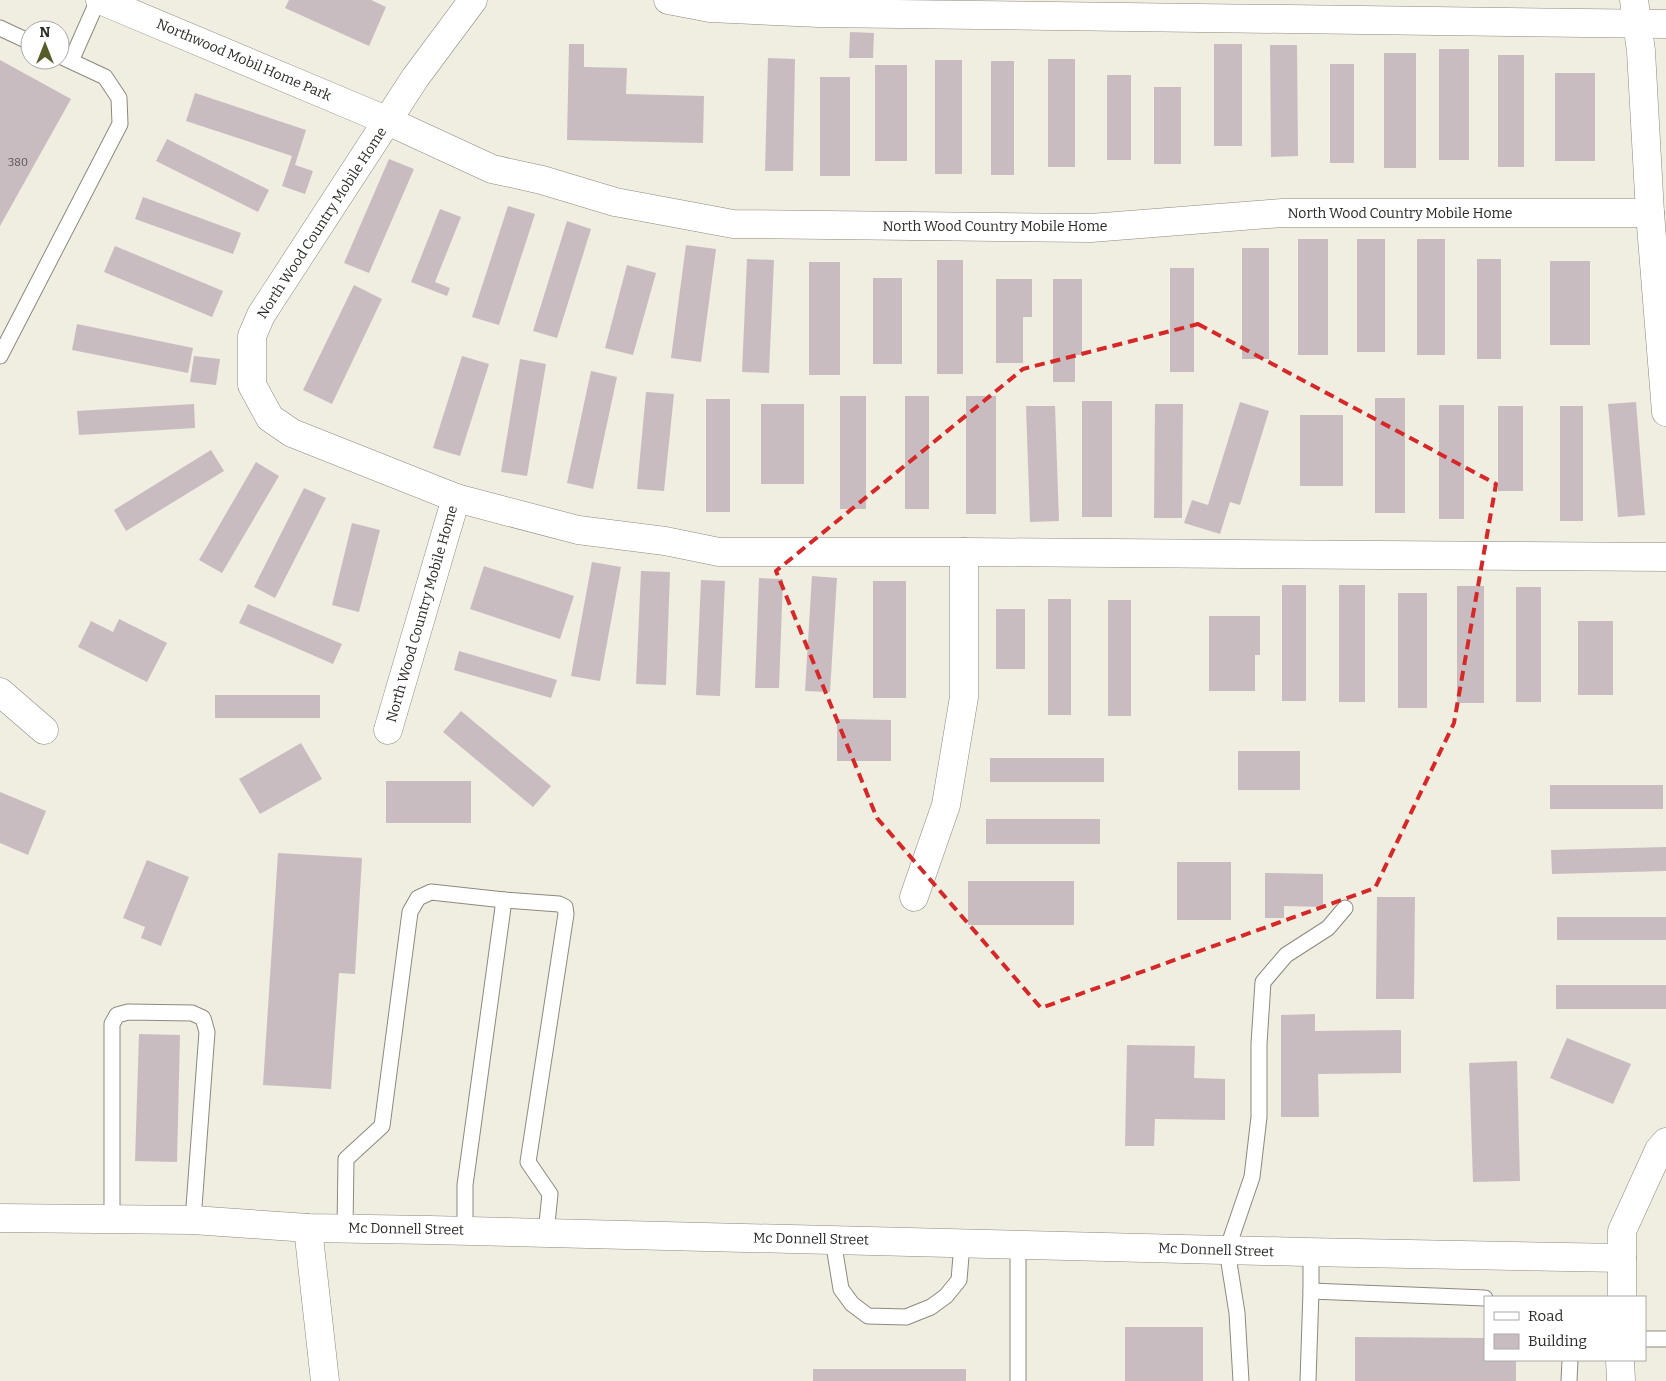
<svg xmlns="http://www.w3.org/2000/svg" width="1666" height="1381" font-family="Bitter,serif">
<rect width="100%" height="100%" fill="#f0ede1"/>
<!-- building -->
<g fill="#c9bcc1">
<path d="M 289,0 L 371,0 L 386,7 L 369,46 L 285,8 Z"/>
<path d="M 850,32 L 874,33 L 873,58 L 849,58 Z"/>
<path d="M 569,44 L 584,44 L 584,67 L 627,68 L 626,94 L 704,96 L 703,143 L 567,140 Z"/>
<rect x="1214" y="44" width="28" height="102"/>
<path d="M 1270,45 L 1297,45 L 1298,156 L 1271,157 Z"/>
<rect x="1439" y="49" width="30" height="111"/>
<rect x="1384" y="53" width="32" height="115"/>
<rect x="1498" y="55" width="26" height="112"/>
<path d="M 768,58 L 795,59 L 793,171 L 765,171 Z"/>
<rect x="1048" y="59" width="27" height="108"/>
<path d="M 0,60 L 71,99 L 0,226 Z"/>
<rect x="935" y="60" width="27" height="114"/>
<rect x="991" y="61" width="23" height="114"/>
<rect x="1330" y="64" width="24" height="99"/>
<rect x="875" y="65" width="32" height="96"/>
<rect x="1555" y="73" width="40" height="88"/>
<rect x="1107" y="75" width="24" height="85"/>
<rect x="820" y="77" width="30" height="99"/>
<rect x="1154" y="87" width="27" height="77"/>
<path d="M 195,93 L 306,130 L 295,165 L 313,171 L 305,194 L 282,186 L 292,156 L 186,121 Z"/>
<path d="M 167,139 L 269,190 L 258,212 L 156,161 Z"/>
<path d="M 389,159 L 414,169 L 369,273 L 344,263 Z"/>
<path d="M 143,197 L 241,233 L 233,254 L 135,219 Z"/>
<path d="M 508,206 L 535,214 L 499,325 L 472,317 Z"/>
<path d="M 440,209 L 461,217 L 435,282 L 450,288 L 447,296 L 411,282 Z"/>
<path d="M 567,221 L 591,229 L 557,338 L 533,331 Z"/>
<rect x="1298" y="239" width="30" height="116"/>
<rect x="1357" y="239" width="28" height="113"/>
<rect x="1417" y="239" width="28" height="116"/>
<path d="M 686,245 L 716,249 L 701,362 L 671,358 Z"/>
<path d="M 115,246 L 223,291 L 212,317 L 104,272 Z"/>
<rect x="1242" y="248" width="27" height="111"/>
<path d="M 747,259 L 774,260 L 769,373 L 742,372 Z"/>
<rect x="1477" y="259" width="24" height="100"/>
<rect x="937" y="260" width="26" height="114"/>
<rect x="1550" y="261" width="40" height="84"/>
<rect x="809" y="262" width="31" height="113"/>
<path d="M 627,265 L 656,273 L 633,355 L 605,348 Z"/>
<rect x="1170" y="268" width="24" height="104"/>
<rect x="873" y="278" width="29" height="86"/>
<path d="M 996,279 L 1032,279 L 1032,317 L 1023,317 L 1023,363 L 996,363 Z"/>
<path d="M 1053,279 L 1082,279 L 1082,355 L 1075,355 L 1075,382 L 1053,382 Z"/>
<path d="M 354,285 L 382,299 L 332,404 L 303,390 Z"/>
<path d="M 77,324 L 193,348 L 188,373 L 72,350 Z"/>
<path d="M 194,356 L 220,359 L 216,385 L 190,382 Z"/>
<path d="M 462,356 L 489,364 L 460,456 L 433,448 Z"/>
<path d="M 520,359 L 546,364 L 527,476 L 501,472 Z"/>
<path d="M 591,371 L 617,377 L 593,489 L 567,483 Z"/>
<path d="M 646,392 L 674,394 L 664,491 L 637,489 Z"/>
<rect x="840" y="396" width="26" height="113"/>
<rect x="905" y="396" width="24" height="113"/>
<rect x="966" y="396" width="30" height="118"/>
<rect x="1375" y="398" width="30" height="115"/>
<rect x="706" y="399" width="24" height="113"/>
<rect x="1082" y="401" width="30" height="116"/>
<path d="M 1240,402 L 1269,411 L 1240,505 L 1230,502 L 1220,534 L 1184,523 L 1192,500 L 1208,505 Z"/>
<path d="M 1636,402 L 1645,515 L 1618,517 L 1608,404 Z"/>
<path d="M 194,404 L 195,428 L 79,435 L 77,411 Z"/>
<rect x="761" y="404" width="43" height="80"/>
<path d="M 1155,404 L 1183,404 L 1182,518 L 1154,518 Z"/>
<rect x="1439" y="405" width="25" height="114"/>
<path d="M 1026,406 L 1055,406 L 1059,521 L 1030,522 Z"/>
<rect x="1498" y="406" width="25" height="85"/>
<rect x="1560" y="406" width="23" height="115"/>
<rect x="1300" y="415" width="43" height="71"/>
<path d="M 211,450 L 224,471 L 126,531 L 114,510 Z"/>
<path d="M 256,462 L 279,476 L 222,573 L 199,560 Z"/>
<path d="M 304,488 L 326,498 L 275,598 L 254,587 Z"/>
<path d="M 352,523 L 380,530 L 359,612 L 332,605 Z"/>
<path d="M 592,562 L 621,567 L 600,681 L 571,676 Z"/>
<path d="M 484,566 L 574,596 L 560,639 L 470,609 Z"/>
<path d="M 641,571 L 670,572 L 666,685 L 636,684 Z"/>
<path d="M 812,576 L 837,578 L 830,692 L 805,691 Z"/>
<path d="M 759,578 L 783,579 L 779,688 L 755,688 Z"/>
<path d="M 701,580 L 725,581 L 720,696 L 696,695 Z"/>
<rect x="873" y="581" width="33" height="117"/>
<rect x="1282" y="585" width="24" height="116"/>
<rect x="1339" y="585" width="26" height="117"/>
<rect x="1457" y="586" width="27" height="117"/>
<rect x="1516" y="587" width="25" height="115"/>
<rect x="1398" y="593" width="29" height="115"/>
<rect x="1048" y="599" width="23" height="116"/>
<rect x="1108" y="600" width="23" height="116"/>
<path d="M 248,604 L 342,644 L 333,664 L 239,623 Z"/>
<rect x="996" y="609" width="29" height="60"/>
<path d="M 1209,616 L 1260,616 L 1260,655 L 1255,655 L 1255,691 L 1209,691 Z"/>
<path d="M 119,619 L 167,643 L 147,682 L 78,647 L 91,621 L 113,632 Z"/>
<rect x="1578" y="621" width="35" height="74"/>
<path d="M 459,651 L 557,680 L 551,698 L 454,670 Z"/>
<rect x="215" y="695" width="105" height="23"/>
<path d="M 461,711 L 551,786 L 533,807 L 443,732 Z"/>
<path d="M 837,719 L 891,720 L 891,761 L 837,761 Z"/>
<path d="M 301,743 L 322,779 L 260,814 L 239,779 Z"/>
<rect x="1238" y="751" width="62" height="39"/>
<rect x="990" y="758" width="114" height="24"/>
<rect x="386" y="781" width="85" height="42"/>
<rect x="1550" y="785" width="113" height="24"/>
<path d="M 0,792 L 46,811 L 28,855 L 0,843 Z"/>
<rect x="986" y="819" width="114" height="25"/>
<path d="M 1666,847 L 1666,871 L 1552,874 L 1551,850 Z"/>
<path d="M 278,853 L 362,858 L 355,974 L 339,973 L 331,1089 L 263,1085 Z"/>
<path d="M 147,860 L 189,877 L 161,946 L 141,938 L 145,927 L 123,918 Z"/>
<rect x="1177" y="862" width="54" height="58"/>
<path d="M 1265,873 L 1323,874 L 1323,907 L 1284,906 L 1284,918 L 1265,918 Z"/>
<rect x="968" y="881" width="106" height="44"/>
<path d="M 1377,897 L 1415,897 L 1414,999 L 1376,999 Z"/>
<rect x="1557" y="917" width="109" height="23"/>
<rect x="1556" y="985" width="110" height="24"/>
<path d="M 1315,1014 L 1315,1031 L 1401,1030 L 1401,1073 L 1318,1074 L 1319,1117 L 1281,1117 L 1281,1015 Z"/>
<path d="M 139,1034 L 180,1035 L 177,1162 L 135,1161 Z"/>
<path d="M 1567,1038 L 1631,1064 L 1613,1104 L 1550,1078 Z"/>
<path d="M 1127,1045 L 1195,1046 L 1194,1078 L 1225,1079 L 1225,1120 L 1155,1119 L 1154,1146 L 1125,1146 Z"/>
<path d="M 1517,1061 L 1520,1181 L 1473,1182 L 1469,1063 Z"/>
<rect x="1125" y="1327" width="78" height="54"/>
<path d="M 1355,1337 L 1485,1338 L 1485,1360 L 1516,1360 L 1516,1381 L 1355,1381 Z"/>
<rect x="813" y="1369" width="153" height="12"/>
</g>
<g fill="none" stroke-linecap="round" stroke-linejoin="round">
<!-- service casing -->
<g stroke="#8c897e" stroke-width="17">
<g id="service">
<path d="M 0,28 L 30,42"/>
<path d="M 71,61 L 98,0"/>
<path d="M 0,356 L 120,124 L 119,98 L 105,77 L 60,56"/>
<path d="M 504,900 L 559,904 L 565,907 L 566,914 L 528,1162 L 550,1194 L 546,1233"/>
<path d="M 112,1219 L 112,1024 L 117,1015 L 128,1012 L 192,1013 L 203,1018 L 207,1032 L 193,1220"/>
<path d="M 345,1228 L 346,1159 L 382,1126 L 410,912 L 418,898 L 431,892 L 504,900 L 465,1185 L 465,1231"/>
<path d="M 833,1240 L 841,1289 L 852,1304 L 868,1316 L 906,1317 L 931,1307 L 946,1296 L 959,1280 L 962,1244"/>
<path d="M 1018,1245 L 1018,1381"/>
<path d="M 1311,1291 L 1485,1298"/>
<path d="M 1645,1339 L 1666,1339"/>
<path d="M 1241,1381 L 1237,1313 L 1227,1250 L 1252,1177 L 1259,1117 L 1259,1044 L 1263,982 L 1286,955 L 1328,928 L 1345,908"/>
<path d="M 1308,1381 L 1311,1291 L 1311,1252"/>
<path d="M 1569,1381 L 1570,1360"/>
</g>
</g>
<!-- minor casing -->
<g stroke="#8c897e" stroke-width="29">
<g id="minor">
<path d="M 100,0 L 388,121 L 492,169 L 542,180 L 615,202 L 733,224 L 1091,228 L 1282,213 L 1650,213"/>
<path d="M 473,0 L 415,78 L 261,315 L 252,336 L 252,385 L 270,418 L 292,433 L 456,498 L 578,530 L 665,541 L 719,552 L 964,552 L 1666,557"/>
<path d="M 668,0 L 710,8 L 819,13 L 1666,24"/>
<path d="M 1634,0 L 1641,51 L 1650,213 L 1666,412"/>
<path d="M 0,692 L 44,730"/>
<path d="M 388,730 L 456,498"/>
<path d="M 914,897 L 946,805 L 964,697 L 964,552"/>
<path d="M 0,1218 L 193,1220 L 308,1228 L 430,1230 L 1305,1252 L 1622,1258"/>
<path d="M 308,1228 L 325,1381"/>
<path d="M 1622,1297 L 1622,1231 L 1659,1150 L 1666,1142"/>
<path d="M 1620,1360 L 1621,1381"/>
</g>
</g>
<!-- service -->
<use href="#service" stroke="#fff" stroke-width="15"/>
<!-- minor -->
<use href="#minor" stroke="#fff" stroke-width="28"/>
</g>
<!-- marked area -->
<path fill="none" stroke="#d62828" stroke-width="4" stroke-dasharray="10 6" stroke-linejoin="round" d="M 1198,324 L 1496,484 L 1454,723 L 1375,888 L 1041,1008 L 877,818 L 776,571 L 1023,369 Z"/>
<g text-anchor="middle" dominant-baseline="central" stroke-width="4" stroke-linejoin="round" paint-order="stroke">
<!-- number labels -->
<g font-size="11" fill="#534f4e">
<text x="18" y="162">380</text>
</g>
<!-- street labels -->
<g font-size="14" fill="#2c2b27" stroke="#fff">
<text transform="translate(244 60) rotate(23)">Northwood Mobil Home Park</text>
<text x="1400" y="213">North Wood Country Mobile Home</text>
<text transform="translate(322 223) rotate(-57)">North Wood Country Mobile Home</text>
<text x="995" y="226">North Wood Country Mobile Home</text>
<text transform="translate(422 614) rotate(-74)">North Wood Country Mobile Home</text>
<text transform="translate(406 1229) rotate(1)">Mc Donnell Street</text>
<text transform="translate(811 1239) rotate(1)">Mc Donnell Street</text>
<text transform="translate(1216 1250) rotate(2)">Mc Donnell Street</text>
</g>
</g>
<!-- legend -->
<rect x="1484" y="1296" width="162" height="65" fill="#ffffff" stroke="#abaaa9"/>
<rect x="1494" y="1312" width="25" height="8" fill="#ffffff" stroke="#abaaa9"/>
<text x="1528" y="1321" font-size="15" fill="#2c2b27">Road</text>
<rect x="1494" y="1334" width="25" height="15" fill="#c9bcc1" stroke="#abaaa9"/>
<text x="1528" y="1346" font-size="15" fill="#2c2b27">Building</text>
<!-- north arrow -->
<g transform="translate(45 45)"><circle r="24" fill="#ffffff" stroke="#abaaa9"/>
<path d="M0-4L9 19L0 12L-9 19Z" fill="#565c2a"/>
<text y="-8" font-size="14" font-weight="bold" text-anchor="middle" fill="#2c2b27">N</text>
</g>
</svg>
